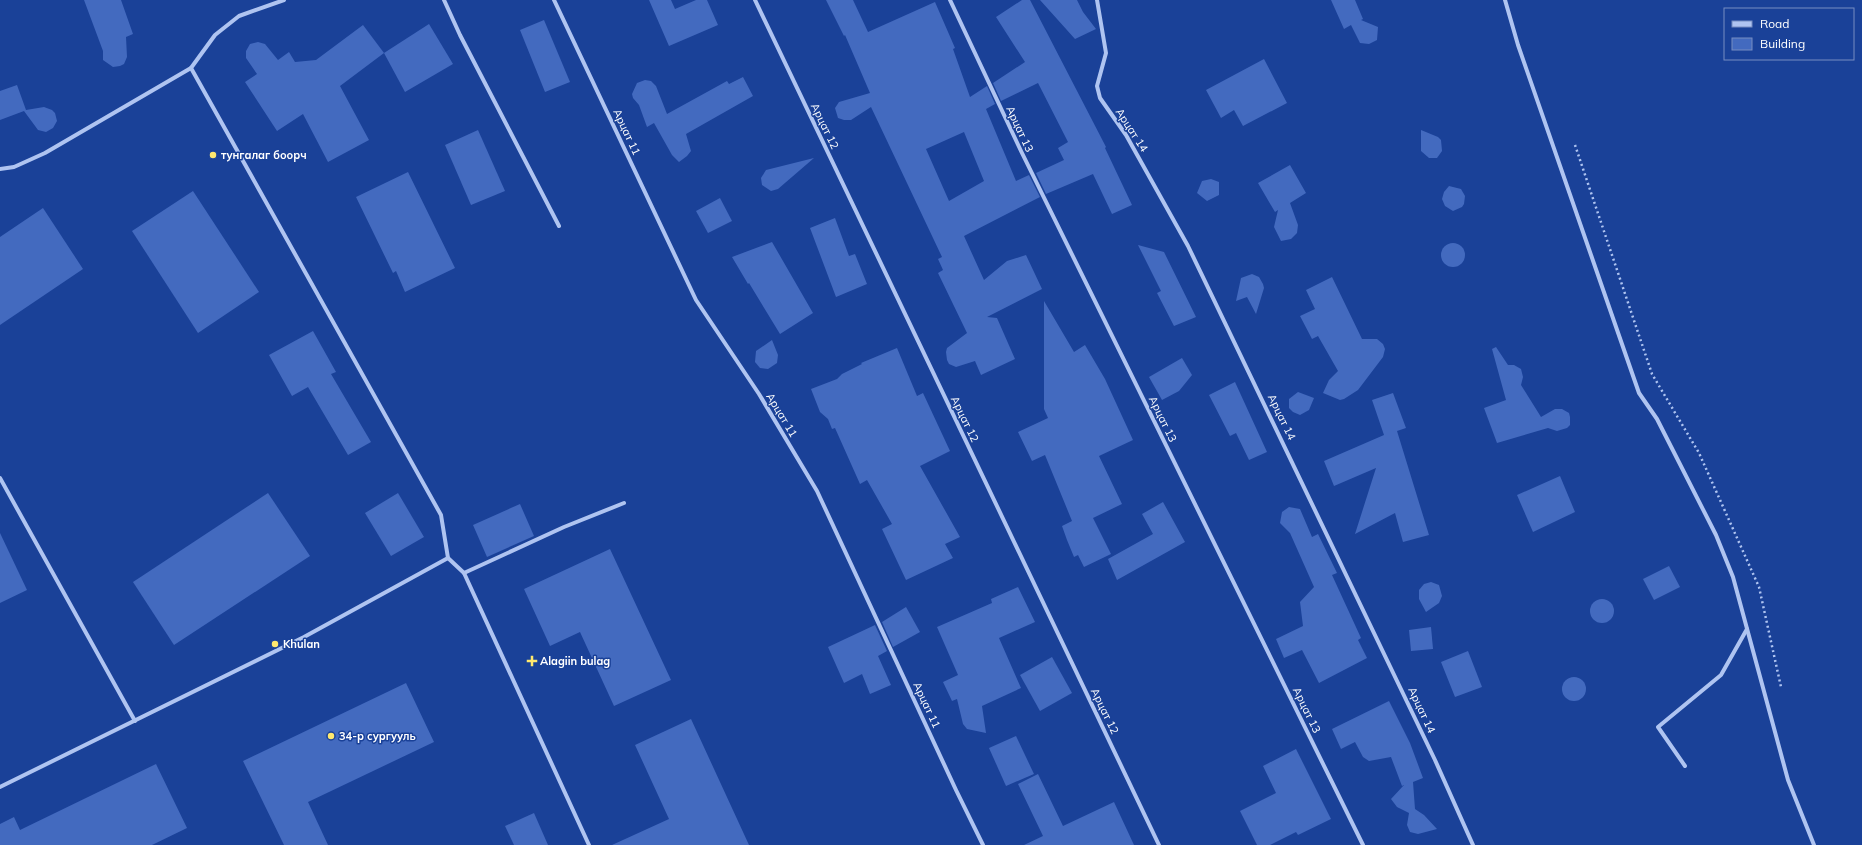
<svg xmlns="http://www.w3.org/2000/svg" width="1862" height="845" font-family="Mulish,sans-serif">
<rect width="100%" height="100%" fill="#1a4198"/>
<!-- building -->
<g fill="#436abf" fill-rule="evenodd">
<path d="M 84,0 L 121,0 L 133,34 L 126,37 L 127,57 L 124,64 L 120,66 L 113,67 L 103,60 L 103,51 Z"/>
<path d="M 649,0 L 671,0 L 675,9 L 696,0 L 707,0 L 718,25 L 669,46 Z"/>
<path d="M 826,0 L 853,0 L 868,32 L 935,2 L 955,48 L 953,49 L 970,97 L 987,86 L 995,104 L 986,109 L 1016,181 L 1029,175 L 1040,197 L 964,236 L 984,280 L 1007,261 L 1026,255 L 1042,289 L 987,317 L 997,318 L 1015,359 L 981,375 L 975,361 L 956,367 L 949,364 L 947,360 L 946,352 L 947,348 L 967,333 L 938,273 L 943,270 L 938,259 L 942,257 L 871,107 L 851,120 L 844,120 L 838,118 L 835,108 L 839,102 L 870,93 L 845,35 L 844,36 ZM 964,132 L 984,181 L 949,201 L 926,149 Z"/>
<path d="M 1022,0 L 1030,0 L 1106,147 L 1105,148 L 1132,205 L 1112,214 L 1093,174 L 1046,194 L 1036,173 L 1064,160 L 1058,148 L 1068,142 L 1038,83 L 1001,101 L 993,83 L 1025,62 L 996,17 Z"/>
<path d="M 1040,0 L 1077,0 L 1083,12 L 1096,29 L 1075,39 Z"/>
<path d="M 1331,0 L 1355,0 L 1363,19 L 1361,20 L 1378,27 L 1377,40 L 1369,44 L 1360,43 L 1351,25 L 1344,29 Z"/>
<path d="M 544,20 L 570,82 L 545,92 L 520,30 Z"/>
<path d="M 429,24 L 453,64 L 405,92 L 384,53 Z"/>
<path d="M 363,25 L 384,53 L 340,86 L 369,140 L 328,162 L 303,114 L 277,131 L 245,82 L 257,74 L 246,58 L 246,51 L 250,44 L 258,42 L 265,44 L 278,60 L 289,52 L 295,62 L 316,60 Z"/>
<path d="M 1264,59 L 1287,103 L 1243,126 L 1234,110 L 1221,118 L 1206,90 Z"/>
<path d="M 743,77 L 753,96 L 686,134 L 691,151 L 687,156 L 679,162 L 672,155 L 654,123 L 647,127 L 639,105 L 633,98 L 632,94 L 637,83 L 645,80 L 651,81 L 656,86 L 667,114 L 727,81 L 729,84 Z"/>
<path d="M 17,85 L 26,110 L 44,107 L 52,110 L 55,113 L 57,121 L 53,128 L 46,132 L 38,130 L 24,111 L 0,120 L 0,91 Z"/>
<path d="M 478,130 L 505,191 L 471,205 L 445,145 Z"/>
<path d="M 1421,130 L 1438,137 L 1441,140 L 1442,151 L 1437,158 L 1429,158 L 1421,151 Z"/>
<path d="M 814,158 L 778,189 L 771,191 L 762,185 L 761,178 L 766,170 Z"/>
<path d="M 1290,165 L 1306,193 L 1290,203 L 1298,225 L 1297,233 L 1291,239 L 1281,241 L 1274,227 L 1278,210 L 1275,212 L 1258,183 Z"/>
<path d="M 408,172 L 455,268 L 405,292 L 396,271 L 393,273 L 356,197 Z"/>
<path d="M 1211,179 L 1219,182 L 1219,195 L 1207,201 L 1197,193 L 1202,181 Z"/>
<path d="M 1449,186 L 1461,189 L 1465,196 L 1464,204 L 1462,207 L 1453,211 L 1445,206 L 1442,199 L 1444,192 Z"/>
<path d="M 193,191 L 259,292 L 198,333 L 132,231 Z"/>
<path d="M 720,198 L 732,221 L 708,233 L 696,211 Z"/>
<path d="M 43,208 L 83,269 L 0,325 L 0,237 Z"/>
<path d="M 835,218 L 849,256 L 855,254 L 867,284 L 836,297 L 810,228 Z"/>
<path d="M 772,242 L 813,313 L 780,334 L 749,283 L 748,284 L 732,257 Z"/>
<circle cx="1453" cy="255" r="12"/>
<path d="M 1138,245 L 1164,252 L 1196,317 L 1174,326 L 1157,293 L 1161,291 Z"/>
<path d="M 1252,274 L 1259,277 L 1263,284 L 1264,288 L 1256,314 L 1247,297 L 1236,301 L 1241,278 Z"/>
<path d="M 1332,277 L 1362,339 L 1377,339 L 1383,344 L 1385,349 L 1383,357 L 1358,390 L 1344,399 L 1340,400 L 1323,393 L 1329,380 L 1338,371 L 1318,336 L 1312,339 L 1300,316 L 1315,309 L 1306,290 Z"/>
<path d="M 1044,301 L 1074,352 L 1085,345 L 1105,379 L 1133,440 L 1099,456 L 1122,504 L 1093,518 L 1111,554 L 1084,567 L 1078,555 L 1074,557 L 1067,540 L 1062,526 L 1072,521 L 1045,455 L 1032,461 L 1018,432 L 1048,418 L 1044,409 Z"/>
<path d="M 313,331 L 336,372 L 331,374 L 371,442 L 348,455 L 308,387 L 292,396 L 269,355 Z"/>
<path d="M 772,340 L 778,355 L 777,363 L 768,369 L 760,368 L 755,362 L 756,351 Z"/>
<path d="M 1496,347 L 1508,365 L 1514,365 L 1521,369 L 1523,377 L 1521,385 L 1541,417 L 1555,409 L 1562,409 L 1569,413 L 1570,417 L 1570,425 L 1567,428 L 1557,431 L 1548,428 L 1497,443 L 1484,408 L 1506,400 L 1492,349 Z"/>
<path d="M 897,348 L 917,396 L 923,393 L 950,451 L 920,466 L 960,537 L 945,544 L 953,558 L 906,580 L 882,529 L 892,524 L 867,480 L 860,484 L 835,428 L 832,429 L 828,419 L 820,412 L 811,389 L 837,379 L 842,374 L 862,364 L 861,363 Z"/>
<path d="M 1182,358 L 1192,375 L 1179,391 L 1162,400 L 1149,377 Z"/>
<path d="M 1235,382 L 1267,452 L 1249,460 L 1236,433 L 1230,436 L 1209,395 Z"/>
<path d="M 1298,392 L 1314,398 L 1309,410 L 1300,415 L 1293,412 L 1289,408 L 1289,399 Z"/>
<path d="M 1393,393 L 1406,428 L 1397,431 L 1429,535 L 1403,542 L 1395,513 L 1355,534 L 1376,468 L 1334,486 L 1324,461 L 1384,435 L 1372,400 Z"/>
<path d="M 1560,476 L 1575,512 L 1533,532 L 1517,495 Z"/>
<path d="M 268,493 L 310,556 L 174,645 L 133,582 Z"/>
<path d="M 398,493 L 424,537 L 391,556 L 365,513 Z"/>
<path d="M 1163,502 L 1185,542 L 1117,580 L 1108,559 L 1153,534 L 1142,514 Z"/>
<path d="M 520,504 L 534,536 L 487,557 L 473,525 Z"/>
<path d="M 1289,507 L 1300,509 L 1312,537 L 1318,534 L 1337,573 L 1332,575 L 1361,638 L 1358,640 L 1367,658 L 1319,683 L 1302,650 L 1284,658 L 1276,639 L 1303,626 L 1300,602 L 1314,587 L 1290,533 L 1280,523 L 1282,512 Z"/>
<path d="M 0,533 L 27,590 L 0,603 Z"/>
<path d="M 610,549 L 671,680 L 614,706 L 580,632 L 550,646 L 524,589 Z"/>
<path d="M 1669,566 L 1680,587 L 1654,600 L 1643,579 Z"/>
<path d="M 1431,582 L 1439,585 L 1442,596 L 1439,603 L 1426,612 L 1419,599 L 1419,590 L 1424,584 Z"/>
<path d="M 1018,587 L 1035,622 L 999,638 L 1021,688 L 982,706 L 986,733 L 967,729 L 963,724 L 957,699 L 952,701 L 943,682 L 958,675 L 937,627 L 992,603 L 991,599 Z"/>
<circle cx="1602" cy="611" r="12"/>
<path d="M 906,607 L 920,632 L 893,647 L 882,622 Z"/>
<path d="M 875,625 L 887,651 L 878,656 L 891,685 L 870,694 L 862,674 L 844,683 L 828,647 Z"/>
<path d="M 1431,627 L 1433,649 L 1411,651 L 1409,630 Z"/>
<path d="M 1468,651 L 1482,687 L 1455,697 L 1441,662 Z"/>
<path d="M 1052,657 L 1072,693 L 1040,711 L 1020,675 Z"/>
<circle cx="1574" cy="689" r="12"/>
<path d="M 406,683 L 434,742 L 308,802 L 328,845 L 284,845 L 243,761 Z"/>
<path d="M 1389,701 L 1410,743 L 1423,778 L 1413,782 L 1415,809 L 1424,815 L 1437,829 L 1418,834 L 1410,832 L 1407,825 L 1409,813 L 1397,807 L 1391,799 L 1404,785 L 1402,786 L 1391,757 L 1369,761 L 1363,757 L 1355,742 L 1341,749 L 1332,729 Z"/>
<path d="M 691,719 L 749,845 L 612,845 L 669,819 L 635,745 Z"/>
<path d="M 1016,736 L 1034,774 L 1006,786 L 989,748 Z"/>
<path d="M 1296,749 L 1331,819 L 1298,835 L 1296,832 L 1270,845 L 1257,845 L 1240,811 L 1276,793 L 1263,766 Z"/>
<path d="M 156,764 L 187,828 L 152,845 L 0,845 L 0,824 L 14,817 L 20,830 Z"/>
<path d="M 1038,774 L 1063,826 L 1114,802 L 1134,845 L 1024,845 L 1043,836 L 1018,784 Z"/>
<path d="M 534,813 L 548,845 L 514,845 L 505,826 Z"/>
</g>
<g fill="none" stroke-linecap="round" stroke-linejoin="round">
<!-- path -->
<path stroke="#afc4f1" stroke-width="2.5" stroke-dasharray="2 3" stroke-linecap="butt" d="M 1575,145 L 1652,374 L 1699,453 L 1759,587 L 1781,687"/>
<!-- street -->
<g stroke="#afc4f1" stroke-width="4">
<path d="M 284,0 L 239,16 L 215,35 L 191,68 L 441,515 L 448,558 L 464,573 L 589,845"/>
<path d="M 444,0 L 460,35 L 559,226"/>
<path d="M 554,0 L 696,300 L 759,394 L 817,491 L 956,790 L 983,845"/>
<path d="M 755,0 L 1159,845"/>
<path d="M 950,0 L 1021,151 L 1363,845"/>
<path d="M 1097,0 L 1106,53 L 1097,86 L 1100,98 L 1126,135 L 1188,246 L 1435,760 L 1473,845"/>
<path d="M 1505,0 L 1518,45 L 1639,393 L 1657,419 L 1716,535 L 1733,577 L 1788,780 L 1814,845"/>
<path d="M 0,169 L 14,167 L 45,153 L 191,68"/>
<path d="M 0,478 L 135,721"/>
<path d="M 464,573 L 564,527 L 624,503"/>
<path d="M 1685,766 L 1658,727 L 1721,675 L 1747,629"/>
<path d="M 0,787 L 304,637 L 448,558"/>
</g>
</g>
<!-- markers -->
<g fill="#ffe86e" stroke="#1a4198" stroke-width="1.5">
<circle cx="213" cy="155" r="4"/>
<circle cx="275" cy="644" r="4"/>
<path d="M530 655h4v4h4v4h-4v4h-4v-4h-4v-4h4z"/>
<circle cx="331" cy="736" r="4"/>
</g>
<g text-anchor="middle" dominant-baseline="central" stroke-width="3" stroke-linejoin="round" paint-order="stroke">
<!-- street labels -->
<g font-size="11" fill="#fff" stroke="#1a4198">
<text transform="translate(825 126) rotate(64)">Арцат 12</text>
<text transform="translate(1020 129) rotate(65)">Арцат 13</text>
<text transform="translate(1132 130) rotate(57)">Арцат 14</text>
<text transform="translate(627 132) rotate(65)">Арцат 11</text>
<text transform="translate(782 415) rotate(59)">Арцат 11</text>
<text transform="translate(1282 417) rotate(64)">Арцат 14</text>
<text transform="translate(965 419) rotate(64)">Арцат 12</text>
<text transform="translate(1163 419) rotate(64)">Арцат 13</text>
<text transform="translate(927 705) rotate(65)">Арцат 11</text>
<text transform="translate(1307 710) rotate(64)">Арцат 13</text>
<text transform="translate(1422 710) rotate(65)">Арцат 14</text>
<text transform="translate(1105 711) rotate(64)">Арцат 12</text>
</g>
<!-- poi labels -->
<g font-size="11" font-weight="bold" fill="#fff" stroke="#1a4198" text-anchor="start">
<text x="221" y="155">тунгалаг боорч</text>
<text x="283" y="644">Khulan</text>
<text x="540" y="661">Alagiin bulag</text>
<text x="339" y="736">34-р сургууль</text>
</g>
</g>
<!-- legend -->
<rect x="1724" y="8" width="130" height="52" fill="#1a4198" stroke="#768dc1"/>
<rect x="1732" y="21" width="20" height="6" fill="#afc4f1" stroke="#768dc1"/>
<text x="1760" y="28" font-size="12" fill="#ffffff">Road</text>
<rect x="1732" y="38" width="20" height="12" fill="#436abf" stroke="#768dc1"/>
<text x="1760" y="48" font-size="12" fill="#ffffff">Building</text>
</svg>
